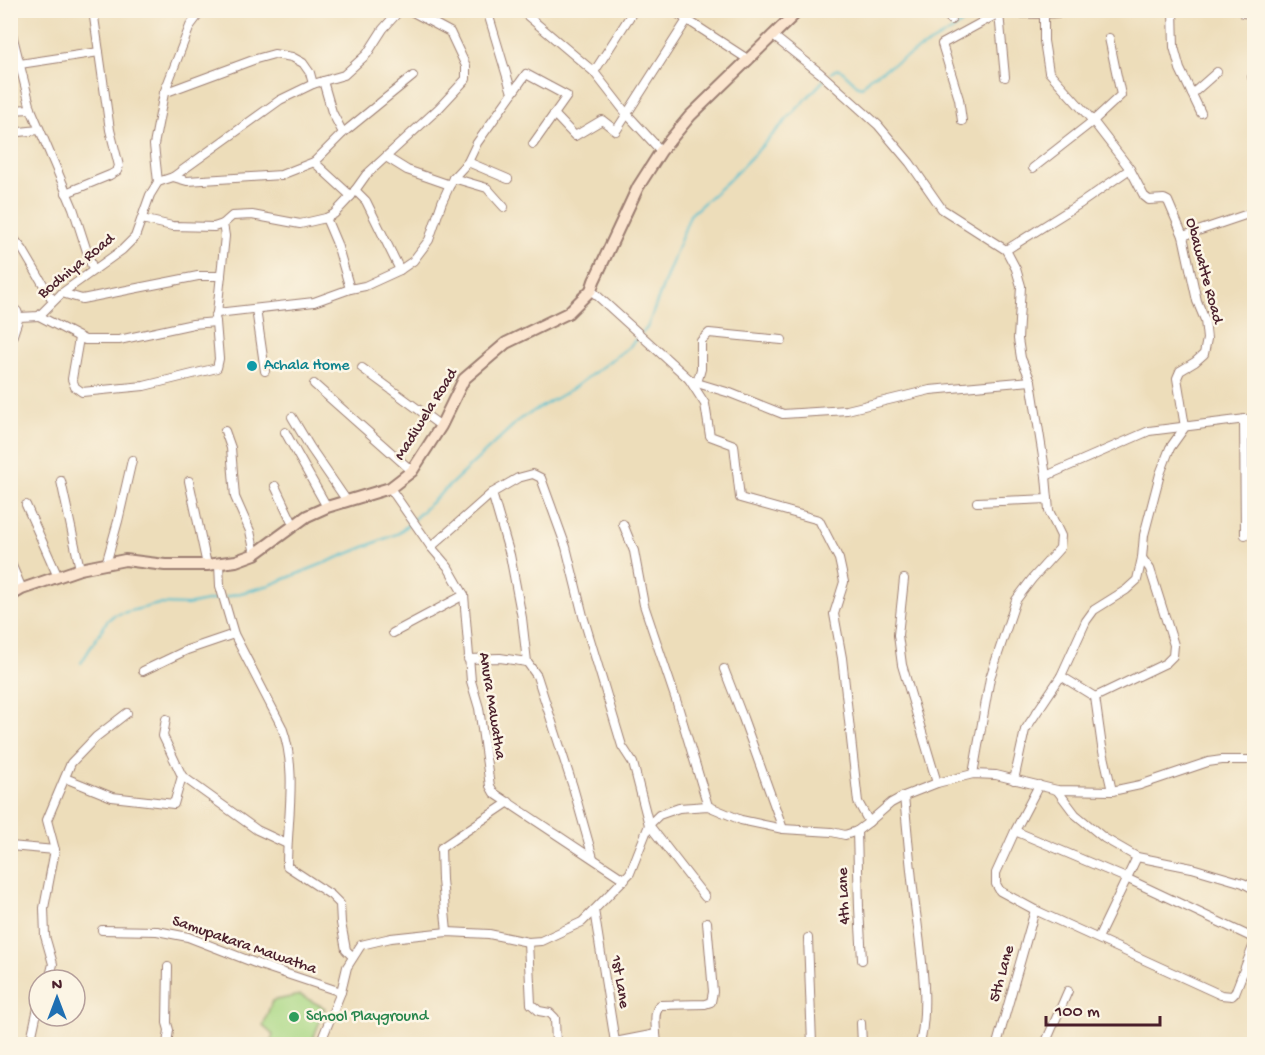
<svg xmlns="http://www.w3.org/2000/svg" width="1265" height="1055" font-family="'Gochi Hand',sans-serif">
<rect width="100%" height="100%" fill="#fcf5e5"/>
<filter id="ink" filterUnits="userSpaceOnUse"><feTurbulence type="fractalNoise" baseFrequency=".0167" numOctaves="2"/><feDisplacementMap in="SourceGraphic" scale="12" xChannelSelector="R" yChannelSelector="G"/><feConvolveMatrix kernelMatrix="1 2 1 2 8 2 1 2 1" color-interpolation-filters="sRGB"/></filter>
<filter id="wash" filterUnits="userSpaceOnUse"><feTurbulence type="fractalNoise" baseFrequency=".008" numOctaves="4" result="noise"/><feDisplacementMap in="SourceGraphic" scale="24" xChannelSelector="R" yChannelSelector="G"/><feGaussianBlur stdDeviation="1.35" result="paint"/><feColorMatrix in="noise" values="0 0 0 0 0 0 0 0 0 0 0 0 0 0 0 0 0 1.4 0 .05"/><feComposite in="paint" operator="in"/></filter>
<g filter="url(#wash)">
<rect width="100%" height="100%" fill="#edddba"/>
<!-- green -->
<path fill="#aad885" stroke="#7a7c58" stroke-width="1.5" d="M 300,995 L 325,1008 L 311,1044 L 270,1044 L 273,1035 L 263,1026 L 272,1001 Z"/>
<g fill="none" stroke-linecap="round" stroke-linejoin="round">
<!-- stream -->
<g stroke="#54bfcf" stroke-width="2">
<path d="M 831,73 L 835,70 L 840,69 L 858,86 L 862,87 L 869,78 L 953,30 L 975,13 L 982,10"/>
<path d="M 642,333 L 647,328 L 690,215 L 727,182 L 761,147 L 824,80"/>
<path d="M 226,597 L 270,585 L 399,533 L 520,419 L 572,389 L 629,347 L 638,337"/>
<path d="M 81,663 L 107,621 L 114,615 L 159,604 L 187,605 L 221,598"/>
</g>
</g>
</g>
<g filter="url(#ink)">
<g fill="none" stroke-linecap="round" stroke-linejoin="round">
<!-- street casing -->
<g stroke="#9c7e72" stroke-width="10">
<g id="street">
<path d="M 487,10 L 512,93"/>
<path d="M 499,10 L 523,12 L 594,72 L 626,113 L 661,151"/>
<path d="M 672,10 L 749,60"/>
<path d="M 943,10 L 951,20"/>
<path d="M 1173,10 L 1174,47 L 1180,69 L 1201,113"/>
<path d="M 999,13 L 1005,77"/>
<path d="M 1243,13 L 1254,14"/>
<path d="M 10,26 L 31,109 L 73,208 L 93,270"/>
<path d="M 772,35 L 820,73 L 878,125 L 910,163 L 942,209 L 1006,250 L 1016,269 L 1021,286 L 1018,339 L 1021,358 L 1031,381 L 1046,476 L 1049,511 L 1061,536 L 1060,548 L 1032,579 L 1016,600 L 990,678 L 973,774"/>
<path d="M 20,64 L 99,52"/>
<path d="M 594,72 L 634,10"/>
<path d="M 1254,75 L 1252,77 L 1254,83"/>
<path d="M 323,81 L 332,112 L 343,133"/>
<path d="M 164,93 L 256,59 L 274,54 L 292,57 L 303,63 L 310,73 L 313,84"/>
<path d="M 1192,94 L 1217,72"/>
<path d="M 10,110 L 31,109"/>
<path d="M 554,114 L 575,136 L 602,120 L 616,131 L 687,20"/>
<path d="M 962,121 L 959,99 L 942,44 L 999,13 L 1044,14 L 1095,10"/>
<path d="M 10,133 L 39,130"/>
<path d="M 386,157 L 407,170 L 450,185"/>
<path d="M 314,162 L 351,196"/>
<path d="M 468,162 L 508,179"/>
<path d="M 1033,168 L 1093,121 L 1121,95 L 1109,38"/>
<path d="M 173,177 L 187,181 L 281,175 L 314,162 L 343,133 L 413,76"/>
<path d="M 453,178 L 487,188 L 504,207"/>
<path d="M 158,182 L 154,145 L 164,93 L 190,26 L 202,10"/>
<path d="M 355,190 L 366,201 L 400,270"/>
<path d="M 66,193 L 110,175 L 117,171 L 119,166 L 110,130 L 93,10"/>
<path d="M 326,218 L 337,244 L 350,289"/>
<path d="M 142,219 L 172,226 L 214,227 L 223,224 L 232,216 L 252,215 L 300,224 L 326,218 L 334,214 L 351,196 L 366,175 L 439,108 L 466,79 L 466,66 L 450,32 L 409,10"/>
<path d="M 10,234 L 23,250 L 53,301"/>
<path d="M 1183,236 L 1254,212"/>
<path d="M 1006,250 L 1081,203 L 1130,169"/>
<path d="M 591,290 L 689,379 L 697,383 L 730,393 L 783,414 L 847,410 L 930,390 L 1031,381"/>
<path d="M 62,293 L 82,299 L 198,276 L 221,276"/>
<path d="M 10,307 L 17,311 L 19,317"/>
<path d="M 256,309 L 265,371"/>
<path d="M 217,313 L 225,236 L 223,224"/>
<path d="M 39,316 L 85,340 L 119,340 L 193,324 L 216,322 L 215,317 L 217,313 L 314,302 L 350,289 L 365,286 L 400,270 L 413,261 L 429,240 L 442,202 L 453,178 L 468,162 L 477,143 L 526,74 L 567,96 L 533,144"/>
<path d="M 79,338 L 72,379 L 75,387 L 82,392 L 144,386 L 217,368 L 219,359 L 216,322"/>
<path d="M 10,344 L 19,317 L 39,316 L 62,293 L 122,250 L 135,237 L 150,195 L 158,182 L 173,177 L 280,100 L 313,84 L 344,75 L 367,54 L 383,29 L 400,10"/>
<path d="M 362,368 L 441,426"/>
<path d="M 689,379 L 705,404 L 710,436 L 734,445 L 740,498 L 819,520 L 839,559 L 844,582 L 834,614 L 842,658 L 858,802 L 869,822"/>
<path d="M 697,383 L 701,369 L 701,341 L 709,333 L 782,340"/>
<path d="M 314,384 L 412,471"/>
<path d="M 292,417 L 310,447 L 347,501"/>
<path d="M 1244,419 L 1245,535"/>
<path d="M 225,431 L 231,448 L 235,497 L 250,531 L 255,554"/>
<path d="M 285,432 L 327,507"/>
<path d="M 1046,476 L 1149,431 L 1254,418"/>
<path d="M 61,481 L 80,569"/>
<path d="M 189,481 L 207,565"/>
<path d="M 275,486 L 294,526"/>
<path d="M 390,488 L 431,547 L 448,567 L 464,595 L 471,681 L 479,708 L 490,786 L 494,793 L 625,880"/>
<path d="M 492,493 L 518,478 L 533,474 L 541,478 L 566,547 L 583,616 L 622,746 L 633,763 L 649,825 L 705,897"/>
<path d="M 977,502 L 1048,499"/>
<path d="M 26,505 L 58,577"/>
<path d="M 623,524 L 634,551 L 644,605 L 677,703 L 708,806"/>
<path d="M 431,547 L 492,493 L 510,555 L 522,618 L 527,662 L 537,676 L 573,787 L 593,858"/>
<path d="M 10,561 L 22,589"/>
<path d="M 106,564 L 118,521 L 132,460"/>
<path d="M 219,564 L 220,586 L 234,634 L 282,727 C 298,771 287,819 287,866 L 331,895 L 340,904 L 341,923 L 346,950 L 353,957"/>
<path d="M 904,579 L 898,635 L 902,665 L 937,783"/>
<path d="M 393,633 L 464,595"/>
<path d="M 468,659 L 500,658 L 527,662"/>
<path d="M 724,669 L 743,718 L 783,829"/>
<path d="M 143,671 L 187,650 L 234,634"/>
<path d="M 1061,676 L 1095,697 L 1102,747 L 1112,791"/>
<path d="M 1095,697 L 1166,663 L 1173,656 L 1174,645 L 1150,569 L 1142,558"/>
<path d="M 182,776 L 257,830 L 287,844"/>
<path d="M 65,778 L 112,797 L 174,804 L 182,776 L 163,736 L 166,719"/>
<path d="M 1014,780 L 1025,730 L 1061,676 L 1086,621 L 1094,610 L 1126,590 L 1137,580 L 1142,558 L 1144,535 L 1160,474 L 1170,448 L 1185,427 L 1177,378 L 1180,371 L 1195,362 L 1204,354 L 1207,339 L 1205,320 L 1197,301 L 1183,236 L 1168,201 L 1164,199 L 1149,200 L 1144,196 L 1130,169 L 1093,121 L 1049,72 L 1044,41 L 1044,10"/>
<path d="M 1057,790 L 1075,814 L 1104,838 L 1137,857 L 1192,868 L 1243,883 L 1254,889"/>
<path d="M 904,796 C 908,837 911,879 917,920 C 922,962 929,1003 920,1044"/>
<path d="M 857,831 L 859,908 L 862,960"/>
<path d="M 1015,831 L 1126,878 L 1249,936 L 1254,940 L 1254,944 L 1235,993 L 1232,996 L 1221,995 L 1035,910 L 1000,891 L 996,884 L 996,873 L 1015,831 L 1039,785"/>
<path d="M 10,846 L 55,850"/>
<path d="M 594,910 L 615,1042 L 656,1034 L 657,1044"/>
<path d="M 102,930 L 157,931 L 188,937 L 263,966 L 341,992"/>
<path d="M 447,932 L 442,880 L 441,848 L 509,802"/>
<path d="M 808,938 L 812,1044"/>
<path d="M 1098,938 L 1137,857"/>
<path d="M 528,942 L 531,1004 L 539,1011 L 550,1013 L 555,1018 L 556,1044"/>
<path d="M 49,980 L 53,964 L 45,936 L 44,908 L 55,850 L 47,820 L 71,763 L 96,737 L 127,713"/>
<path d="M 861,1023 L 862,1044"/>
<path d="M 656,1034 C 656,1025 653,1012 660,1005 L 705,1004 L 711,1002 L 713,992 L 707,922"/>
<path d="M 30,1044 L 39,1003"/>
<path d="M 167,1044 L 169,1030 L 167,1023 L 168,967"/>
<path d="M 320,1044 L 341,992 L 347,967 L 361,945 L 391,938 L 447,932 L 489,934 L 528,942 L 541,941 L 582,922 L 594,910 L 630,873 L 649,825 L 659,815 L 679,808 L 708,806 L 741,820 L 783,829 L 832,832 L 845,835 L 857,831 L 869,822 L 891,803 L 904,796 L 937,783 L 973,774 L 996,775 L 1057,790 L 1112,791 L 1140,785 L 1208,762 L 1222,760 L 1254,760"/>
<path d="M 997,1044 L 1035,910"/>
<path d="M 1045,1044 L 1068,991"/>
</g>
</g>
<!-- secondary casing -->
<g stroke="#9c7e72" stroke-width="14">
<path id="secondary" d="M 10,596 L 22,589 L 80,569 L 125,560 L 165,565 L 207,565 L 236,561 L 255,554 L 307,516 L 327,507 L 390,488 L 412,471 L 441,426 L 464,379 L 506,343 L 568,313 L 591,290 L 594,281 L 638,187 L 661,151 L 690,116 L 799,10"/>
</g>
<!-- street -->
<use href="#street" stroke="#fff" stroke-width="8"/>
<!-- secondary -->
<use href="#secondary" stroke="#fbe5cf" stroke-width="10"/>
</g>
</g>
<!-- markers -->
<circle fill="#0f9aa8" stroke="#fcf5e5" stroke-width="2" cx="252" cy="366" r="6"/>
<circle fill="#2e9e5b" stroke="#fcf5e5" stroke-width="2" cx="294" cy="1017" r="6"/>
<g text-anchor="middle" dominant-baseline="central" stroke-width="5" stroke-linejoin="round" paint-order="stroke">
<!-- street labels -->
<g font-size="16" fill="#4a1f2b" stroke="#fcf5e5">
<text transform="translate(77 267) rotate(-39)">Bodhiya Road</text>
<text transform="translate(1203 271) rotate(75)">Obawatte Road</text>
<text transform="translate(427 415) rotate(-58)">Madiwela Road</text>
<text transform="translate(491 706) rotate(81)">Anura Mawatha</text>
<text transform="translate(845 896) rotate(-92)">4th Lane</text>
<text transform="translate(244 946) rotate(19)">Samupakara Mawatha</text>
<text transform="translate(1003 974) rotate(-74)">5th Lane</text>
<text transform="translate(619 982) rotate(81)">1st Lane</text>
</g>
<!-- culture labels -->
<g font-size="16" fill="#0d838f" stroke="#fcf5e5" text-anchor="start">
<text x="264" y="366">Achala Home</text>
</g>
<!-- leisure labels -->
<g font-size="16" fill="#27864d" stroke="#fcf5e5" text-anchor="start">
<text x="306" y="1017">School Playground</text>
</g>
</g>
<!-- margin -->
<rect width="1265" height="1055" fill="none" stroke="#fcf5e5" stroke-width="36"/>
<!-- north arrow -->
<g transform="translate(57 998)"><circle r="28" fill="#fcf5e5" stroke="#b59f9b" stroke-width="1.5"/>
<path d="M0-4.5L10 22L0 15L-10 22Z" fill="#1f6fb2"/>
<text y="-9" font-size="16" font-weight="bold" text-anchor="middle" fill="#4a1f2b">N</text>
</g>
<!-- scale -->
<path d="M1046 1016v9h114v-9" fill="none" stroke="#4a1f2b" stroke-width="3"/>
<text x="1055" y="1016" font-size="18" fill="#4a1f2b" stroke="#fcf5e5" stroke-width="4.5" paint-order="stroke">100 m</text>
</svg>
